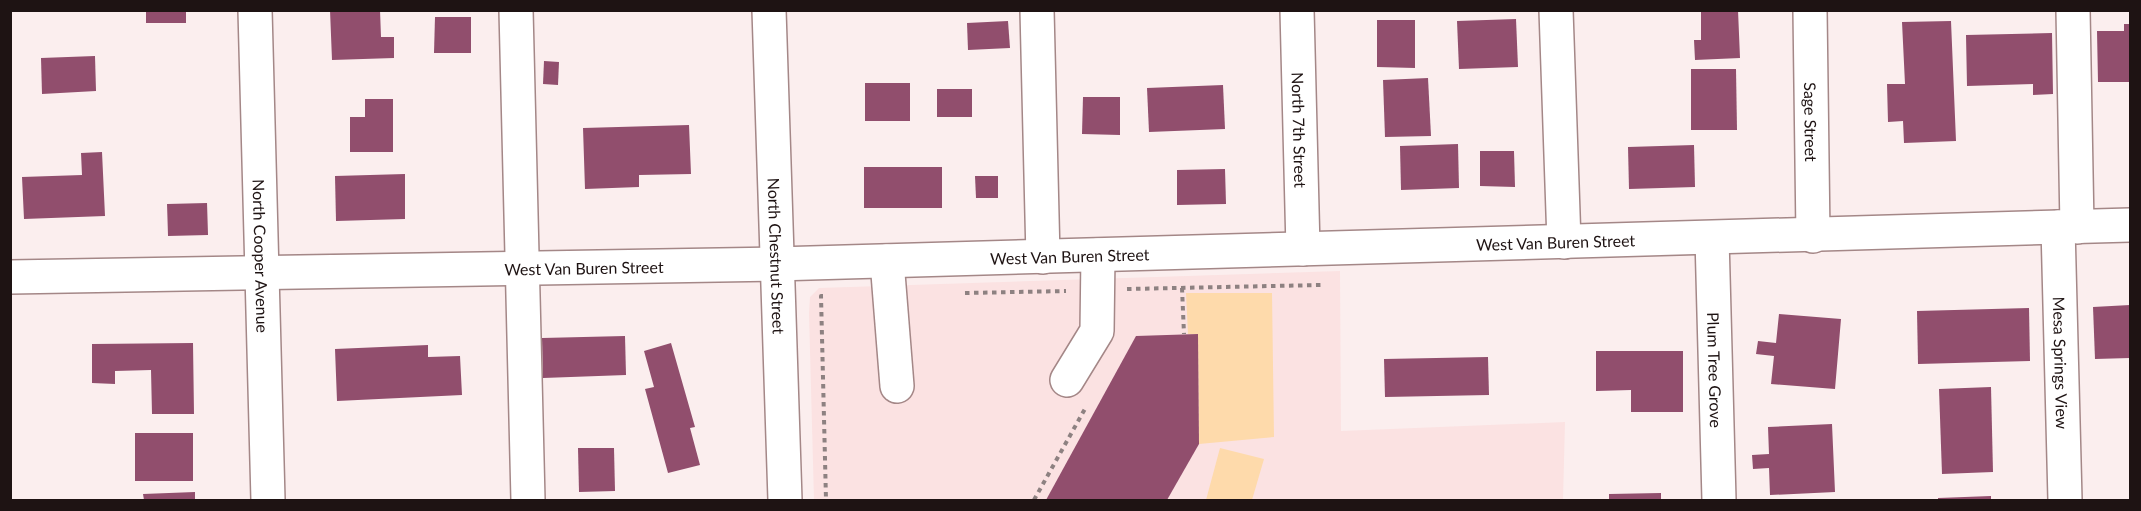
<svg xmlns="http://www.w3.org/2000/svg" width="2141" height="511" font-family="Lato,sans-serif">
<rect width="100%" height="100%" fill="#fbeeee"/>
<!-- built -->
<path fill="#fbe2e2" d="M 1340,271 L 1341,431 L 1565,422 L 1563,500 L 814,500 L 809,313 L 810,297 L 819,288 Z"/>
<!-- green -->
<g fill="#fedaab">
<path d="M 1186,293 L 1272,293 L 1274,437 L 1199,444 L 1198,334 L 1188,334 Z"/>
<path d="M 1220,448 L 1264,459 L 1252,500 L 1206,500 Z"/>
</g>
<!-- building -->
<g fill="#914e6d">
<rect x="146" y="10" width="40" height="13"/>
<path d="M 330,10 L 380,10 L 381,37 L 394,37 L 394,58 L 332,60 Z"/>
<path d="M 1701,10 L 1738,10 L 1740,58 L 1695,60 L 1694,40 L 1701,40 Z"/>
<path d="M 435,17 L 471,17 L 471,53 L 434,53 Z"/>
<path d="M 1516,19 L 1518,67 L 1459,69 L 1457,21 Z"/>
<path d="M 1377,20 L 1415,20 L 1415,68 L 1377,67 Z"/>
<path d="M 1008,21 L 1010,48 L 968,50 L 967,23 Z"/>
<path d="M 1951,21 L 1956,141 L 1904,143 L 1903,121 L 1888,122 L 1887,84 L 1905,84 L 1902,22 Z"/>
<path d="M 2124,24 L 2130,24 L 2130,82 L 2098,82 L 2097,31 L 2124,31 Z"/>
<path d="M 2052,33 L 2053,94 L 2033,95 L 2033,84 L 1967,86 L 1966,35 Z"/>
<path d="M 95,56 L 96,91 L 42,94 L 41,58 Z"/>
<path d="M 544,61 L 559,62 L 558,85 L 543,84 Z"/>
<path d="M 1691,69 L 1736,69 L 1737,130 L 1691,130 Z"/>
<path d="M 1428,78 L 1431,136 L 1385,137 L 1383,80 Z"/>
<rect x="865" y="83" width="45" height="38"/>
<path d="M 1223,85 L 1225,129 L 1149,132 L 1147,88 Z"/>
<rect x="937" y="89" width="35" height="28"/>
<path d="M 1083,97 L 1120,97 L 1120,135 L 1082,134 Z"/>
<path d="M 365,99 L 393,99 L 393,152 L 350,152 L 350,117 L 365,117 Z"/>
<path d="M 689,125 L 691,174 L 639,175 L 639,187 L 585,189 L 583,128 Z"/>
<path d="M 1458,144 L 1459,188 L 1401,190 L 1400,146 Z"/>
<path d="M 1694,145 L 1695,187 L 1629,189 L 1628,147 Z"/>
<path d="M 1480,151 L 1514,151 L 1515,187 L 1480,186 Z"/>
<path d="M 102,152 L 105,216 L 24,219 L 22,177 L 82,175 L 81,153 Z"/>
<rect x="864" y="167" width="78" height="41"/>
<path d="M 1225,169 L 1226,204 L 1177,205 L 1177,170 Z"/>
<path d="M 405,174 L 405,219 L 336,221 L 335,176 Z"/>
<path d="M 975,176 L 998,176 L 998,198 L 976,198 Z"/>
<path d="M 207,203 L 208,235 L 168,236 L 167,204 Z"/>
<path d="M 2130,305 L 2130,358 L 2095,359 L 2093,307 Z"/>
<path d="M 2029,308 L 2030,361 L 1918,364 L 1917,311 Z"/>
<path d="M 1779,314 L 1841,319 L 1835,389 L 1771,384 L 1774,356 L 1756,354 L 1758,341 L 1776,343 Z"/>
<path d="M 1198,334 L 1199,444 L 1167,500 L 1046,500 L 1136,336 Z"/>
<path d="M 625,336 L 626,375 L 543,378 L 542,338 Z"/>
<path d="M 193,343 L 194,414 L 152,414 L 151,370 L 115,371 L 115,384 L 92,383 L 92,344 Z"/>
<path d="M 671,343 L 695,427 L 690,428 L 700,465 L 668,473 L 645,389 L 654,387 L 644,351 Z"/>
<path d="M 428,345 L 428,357 L 460,356 L 462,395 L 337,401 L 335,349 Z"/>
<path d="M 1596,351 L 1683,351 L 1683,412 L 1631,412 L 1631,390 L 1596,391 Z"/>
<path d="M 1488,357 L 1489,395 L 1385,397 L 1384,359 Z"/>
<path d="M 1991,387 L 1993,472 L 1942,474 L 1939,389 Z"/>
<path d="M 1832,424 L 1835,492 L 1770,495 L 1769,468 L 1753,469 L 1752,455 L 1769,454 L 1768,427 Z"/>
<rect x="135" y="433" width="58" height="48"/>
<path d="M 578,448 L 614,448 L 615,491 L 579,492 Z"/>
<path d="M 195,492 L 195,500 L 144,500 L 143,494 Z"/>
<path d="M 1661,493 L 1661,500 L 1609,500 L 1609,494 Z"/>
<path d="M 1991,496 L 1991,500 L 1938,500 L 1938,498 Z"/>
</g>
<g fill="none" stroke-linecap="round" stroke-linejoin="round">
<!-- minor casing -->
<g stroke="#a48787" stroke-width="36">
<g id="minor">
<path id="s1" d="M 255,10 L 268,500"/>
<path d="M 516,10 L 528,500"/>
<path d="M 1037,10 L 1043,257"/>
<path id="s2" d="M 1297,10 L 1303,249"/>
<path d="M 1556,10 L 1564,242"/>
<path id="s3" d="M 1810,10 L 1813,236"/>
<path d="M 2073,10 L 2077,227"/>
<path id="s4" d="M 2058,227 L 2065,500"/>
<path id="s5" d="M 1712,238 L 1719,500"/>
<path d="M 887,261 L 897,386"/>
<path id="s6" d="M 10,277 L 776,264 L 2130,225"/>
<path d="M 1067,380 L 1097,331 L 1098,255"/>
</g>
</g>
<!-- major casing -->
<g stroke="#a48787" stroke-width="36">
<g id="major">
<path id="s7" d="M 769,10 L 785,500"/>
</g>
</g>
<!-- path -->
<g stroke="#8d8181" stroke-width="4" stroke-dasharray="4.5 4.5" stroke-linecap="butt">
<path d="M 1182,288 L 1184,334"/>
<path d="M 1127,289 L 1321,285"/>
<path d="M 965,293 L 1066,291"/>
<path d="M 823,296 L 821,296 L 826,500"/>
<path d="M 1034,500 L 1086,407"/>
</g>
<!-- minor -->
<use href="#minor" stroke="#fff" stroke-width="33"/>
<!-- major -->
<use href="#major" stroke="#fff" stroke-width="33"/>
</g>
<g text-anchor="middle" dominant-baseline="central" stroke-width="5" stroke-linejoin="round" paint-order="stroke">
<!-- street labels -->
<g font-size="16" fill="#1e1313" stroke="#fff">
<text stroke="none"><textPath href="#s3" startOffset="112">Sage Street</textPath></text>
<text stroke="none"><textPath href="#s2" startOffset="120">North 7th Street</textPath></text>
<text stroke="none"><textPath href="#s6" startOffset="1546">West Van Buren Street</textPath></text>
<text stroke="none"><textPath href="#s1" startOffset="246">North Cooper Avenue</textPath></text>
<text stroke="none"><textPath href="#s7" startOffset="246">North Chestnut Street</textPath></text>
<text stroke="none"><textPath href="#s6" startOffset="1060">West Van Buren Street</textPath></text>
<text stroke="none"><textPath href="#s6" startOffset="574">West Van Buren Street</textPath></text>
<text stroke="none"><textPath href="#s4" startOffset="136">Mesa Springs View</textPath></text>
<text stroke="none"><textPath href="#s5" startOffset="132">Plum Tree Grove</textPath></text>
</g>
</g>
<!-- border -->
<rect width="2141" height="511" fill="none" stroke="#1e1313" stroke-width="24"/>
</svg>
